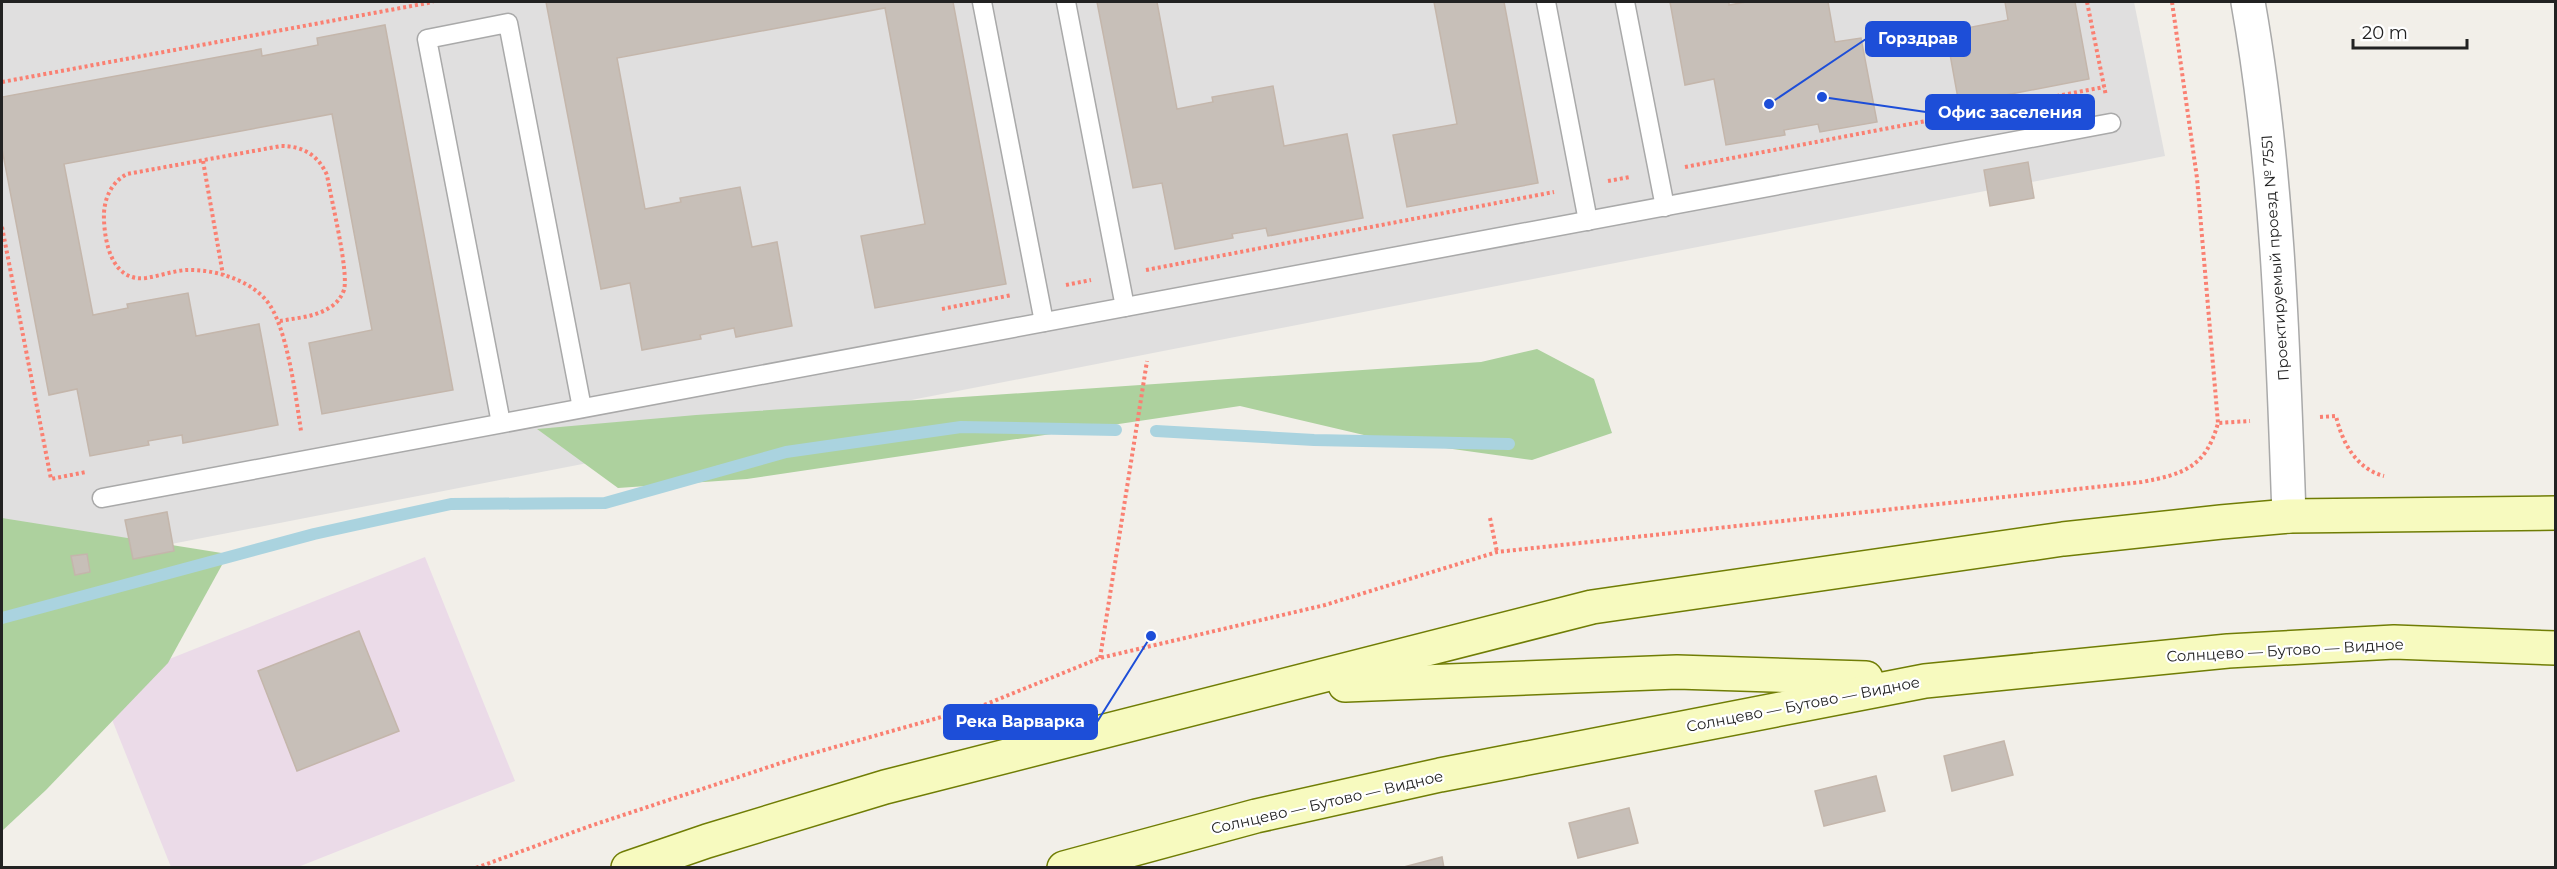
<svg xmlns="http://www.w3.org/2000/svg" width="2557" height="869" font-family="Montserrat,sans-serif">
<rect width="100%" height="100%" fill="#f2efe9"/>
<!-- residential -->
<path fill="#e0dfdf" d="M 2,2 L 2134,2 L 2165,156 L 2,577 Z"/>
<!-- industrial -->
<path fill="#ebdbe8" d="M 425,557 L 515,781 L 298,867 L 171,867 L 99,687 Z"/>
<!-- forest -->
<g fill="#add19e">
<path d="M 1537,349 L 1594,379 L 1612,433 L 1532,460 L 1381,439 L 1240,406 L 747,479 L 618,488 L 537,429 L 696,415 L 1481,362 Z"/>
<path d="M 2,518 L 228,554 L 168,663 L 46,790 L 2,831 Z"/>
</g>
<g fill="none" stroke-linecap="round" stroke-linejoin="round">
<!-- stream -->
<g stroke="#aad3df" stroke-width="12">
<path d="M 1156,431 L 1314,440 L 1509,444"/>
<path d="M 2,618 L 314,534 L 451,504 L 605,503 L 786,452 L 961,427 L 1116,430"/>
</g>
</g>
<!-- building -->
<g fill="#c7bfb8" stroke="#c4b6ab" stroke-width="1.5">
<path d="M 546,2 L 953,2 L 1006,284 L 875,308 L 861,236 L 925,224 L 885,8 L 617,58 L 645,209 L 681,202 L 680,198 L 740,187 L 752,247 L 777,242 L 792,326 L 736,337 L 734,328 L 700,335 L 701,339 L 642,350 L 630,283 L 601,289 Z"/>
<path d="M 1097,2 L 1157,2 L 1177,109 L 1213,102 L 1212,97 L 1273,86 L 1284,146 L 1347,134 L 1363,218 L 1268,236 L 1266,228 L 1232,234 L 1233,238 L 1175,249 L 1162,183 L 1133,188 Z"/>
<path d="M 1434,2 L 1504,2 L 1538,183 L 1407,207 L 1393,135 L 1457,124 Z"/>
<path d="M 1670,2 L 1729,2 L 1729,5 L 1746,2 L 1828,2 L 1835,42 L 1861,38 L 1877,122 L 1820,132 L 1818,124 L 1784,130 L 1785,135 L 1726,145 L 1714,79 L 1685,85 Z"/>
<path d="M 2005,2 L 2075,2 L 2089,79 L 1959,104 L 1946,32 L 2008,20 Z"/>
<path d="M 385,25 L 453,390 L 322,414 L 309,343 L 372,330 L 332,114 L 64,164 L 93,315 L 128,308 L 127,304 L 188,293 L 196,336 L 259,324 L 278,425 L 183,443 L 182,435 L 148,441 L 149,445 L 90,456 L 77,389 L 49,395 L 2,149 L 2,97 L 261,49 L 262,56 L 318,45 L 317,38 Z"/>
<path d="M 2028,162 L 2034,198 L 1990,206 L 1984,170 Z"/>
<path d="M 167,512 L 174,551 L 133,559 L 125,520 Z"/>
<path d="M 87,554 L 90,572 L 75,575 L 71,556 Z"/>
<path d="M 359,631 L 399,731 L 297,771 L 258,671 Z"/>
<path d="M 2004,741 L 2013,775 L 1952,791 L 1944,756 Z"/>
<path d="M 1876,776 L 1885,811 L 1824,826 L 1815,791 Z"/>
<path d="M 1629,808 L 1638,843 L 1578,858 L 1569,823 Z"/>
<path d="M 1442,857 L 1444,868 L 1400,868 Z"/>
</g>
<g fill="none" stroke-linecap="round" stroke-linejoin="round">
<!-- lane casing -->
<g stroke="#a9a9a9" stroke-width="21">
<g id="lane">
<path d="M 982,2 L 1044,322"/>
<path d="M 1066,2 L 1125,307"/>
<path d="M 1546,2 L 1588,221"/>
<path d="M 1625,2 L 1665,207"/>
<path d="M 501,423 L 427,39 L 508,23 L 582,408"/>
<path d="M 102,498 L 2111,123"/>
</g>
</g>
<!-- street casing -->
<g stroke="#a9a9a9" stroke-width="36">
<path id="street" d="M 2248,2 C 2278,171 2283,345 2289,516"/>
</g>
<!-- secondary casing -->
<g stroke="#707d05" stroke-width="36">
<g id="secondary">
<path d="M 1345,685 L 1677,672 L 1866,678"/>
<path d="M 628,868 L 707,841 L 885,787 L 1592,607 L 2063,539 L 2221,522 L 2289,516 L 2556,513"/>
<path d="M 1064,868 L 1256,816 L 1440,775 L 1925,681 L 2228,651 L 2394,642 L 2556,648"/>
</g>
</g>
<!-- path -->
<g stroke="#fa8072" stroke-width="4" stroke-dasharray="3 3" stroke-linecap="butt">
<path d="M 2087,2 L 2106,96"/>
<path d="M 2172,2 L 2197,178 L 2218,423"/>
<path d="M 2,82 L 433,2"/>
<path d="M 203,161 L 223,275"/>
<path d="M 1685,167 L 2104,87"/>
<path d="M 1608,181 L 1630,177"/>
<path d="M 2,227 L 51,479 L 86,472"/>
<path d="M 1146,270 L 1554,192"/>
<path d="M 1066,285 L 1091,280"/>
<path d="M 942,309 L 1012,295"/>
<path d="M 280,321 C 296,318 315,317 329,308 C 336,304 341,298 344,290 C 349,271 331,199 327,175 C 318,155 303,146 281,146 L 127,174 C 110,183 103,201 104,220 C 105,245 113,282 146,278 C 159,276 173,271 186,270 C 213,269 248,279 266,300 C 287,324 296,398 301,431"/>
<path d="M 2320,417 L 2336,416 C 2342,442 2356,469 2384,476"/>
<path d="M 1490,518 L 1497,552"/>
<path d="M 1100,658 L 1147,361"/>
<path d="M 476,868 L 590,826 L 796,758 L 984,705 L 1100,658 L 1325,605 L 1497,552 L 2142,482 C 2184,474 2206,467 2218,423 L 2250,421"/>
</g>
<!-- lane -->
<use href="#lane" stroke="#fff" stroke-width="18"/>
<!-- street -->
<use href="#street" stroke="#fff" stroke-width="33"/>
<!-- secondary -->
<use href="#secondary" stroke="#f7fabf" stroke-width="33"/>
</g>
<g text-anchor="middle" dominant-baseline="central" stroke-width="4.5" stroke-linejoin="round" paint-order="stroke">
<!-- street labels -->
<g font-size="15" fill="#222" stroke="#fff">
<text transform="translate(2275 258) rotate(-94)">Проектируемый проезд № 7551</text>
<text transform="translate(2285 650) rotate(-3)">Солнцево — Бутово — Видное</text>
<text transform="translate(1803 704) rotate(-11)">Солнцево — Бутово — Видное</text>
<text transform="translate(1327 802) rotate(-13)">Солнцево — Бутово — Видное</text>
</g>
</g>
<!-- callouts -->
<path fill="none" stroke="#1d4ed8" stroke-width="2" d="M1769 104L1866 39M1822 97L1926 112M1151 636L1097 722"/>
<g fill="#1d4ed8" stroke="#fff" stroke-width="2">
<circle cx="1769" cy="104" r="6"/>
<circle cx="1822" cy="97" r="6"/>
<circle cx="1151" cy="636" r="6"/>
</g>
<g fill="#1d4ed8" stroke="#1d4ed8" stroke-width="2">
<rect x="1866" y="22" width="104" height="34" rx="6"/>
<rect x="1926" y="95" width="168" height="34" rx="6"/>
<rect x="944" y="705" width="153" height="34" rx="6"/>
</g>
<g font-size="16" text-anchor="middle" font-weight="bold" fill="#fff">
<text x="1918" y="44">Горздрав</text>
<text x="2010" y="118">Офис заселения</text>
<text x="1020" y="727">Река Варварка</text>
</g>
<!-- border -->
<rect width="2557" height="869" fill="none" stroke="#222222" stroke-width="6"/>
<!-- scale -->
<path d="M2353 39v9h114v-9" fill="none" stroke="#222222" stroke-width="3"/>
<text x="2362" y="39" font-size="18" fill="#222222" stroke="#ffffff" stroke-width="4.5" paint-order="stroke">20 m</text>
</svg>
